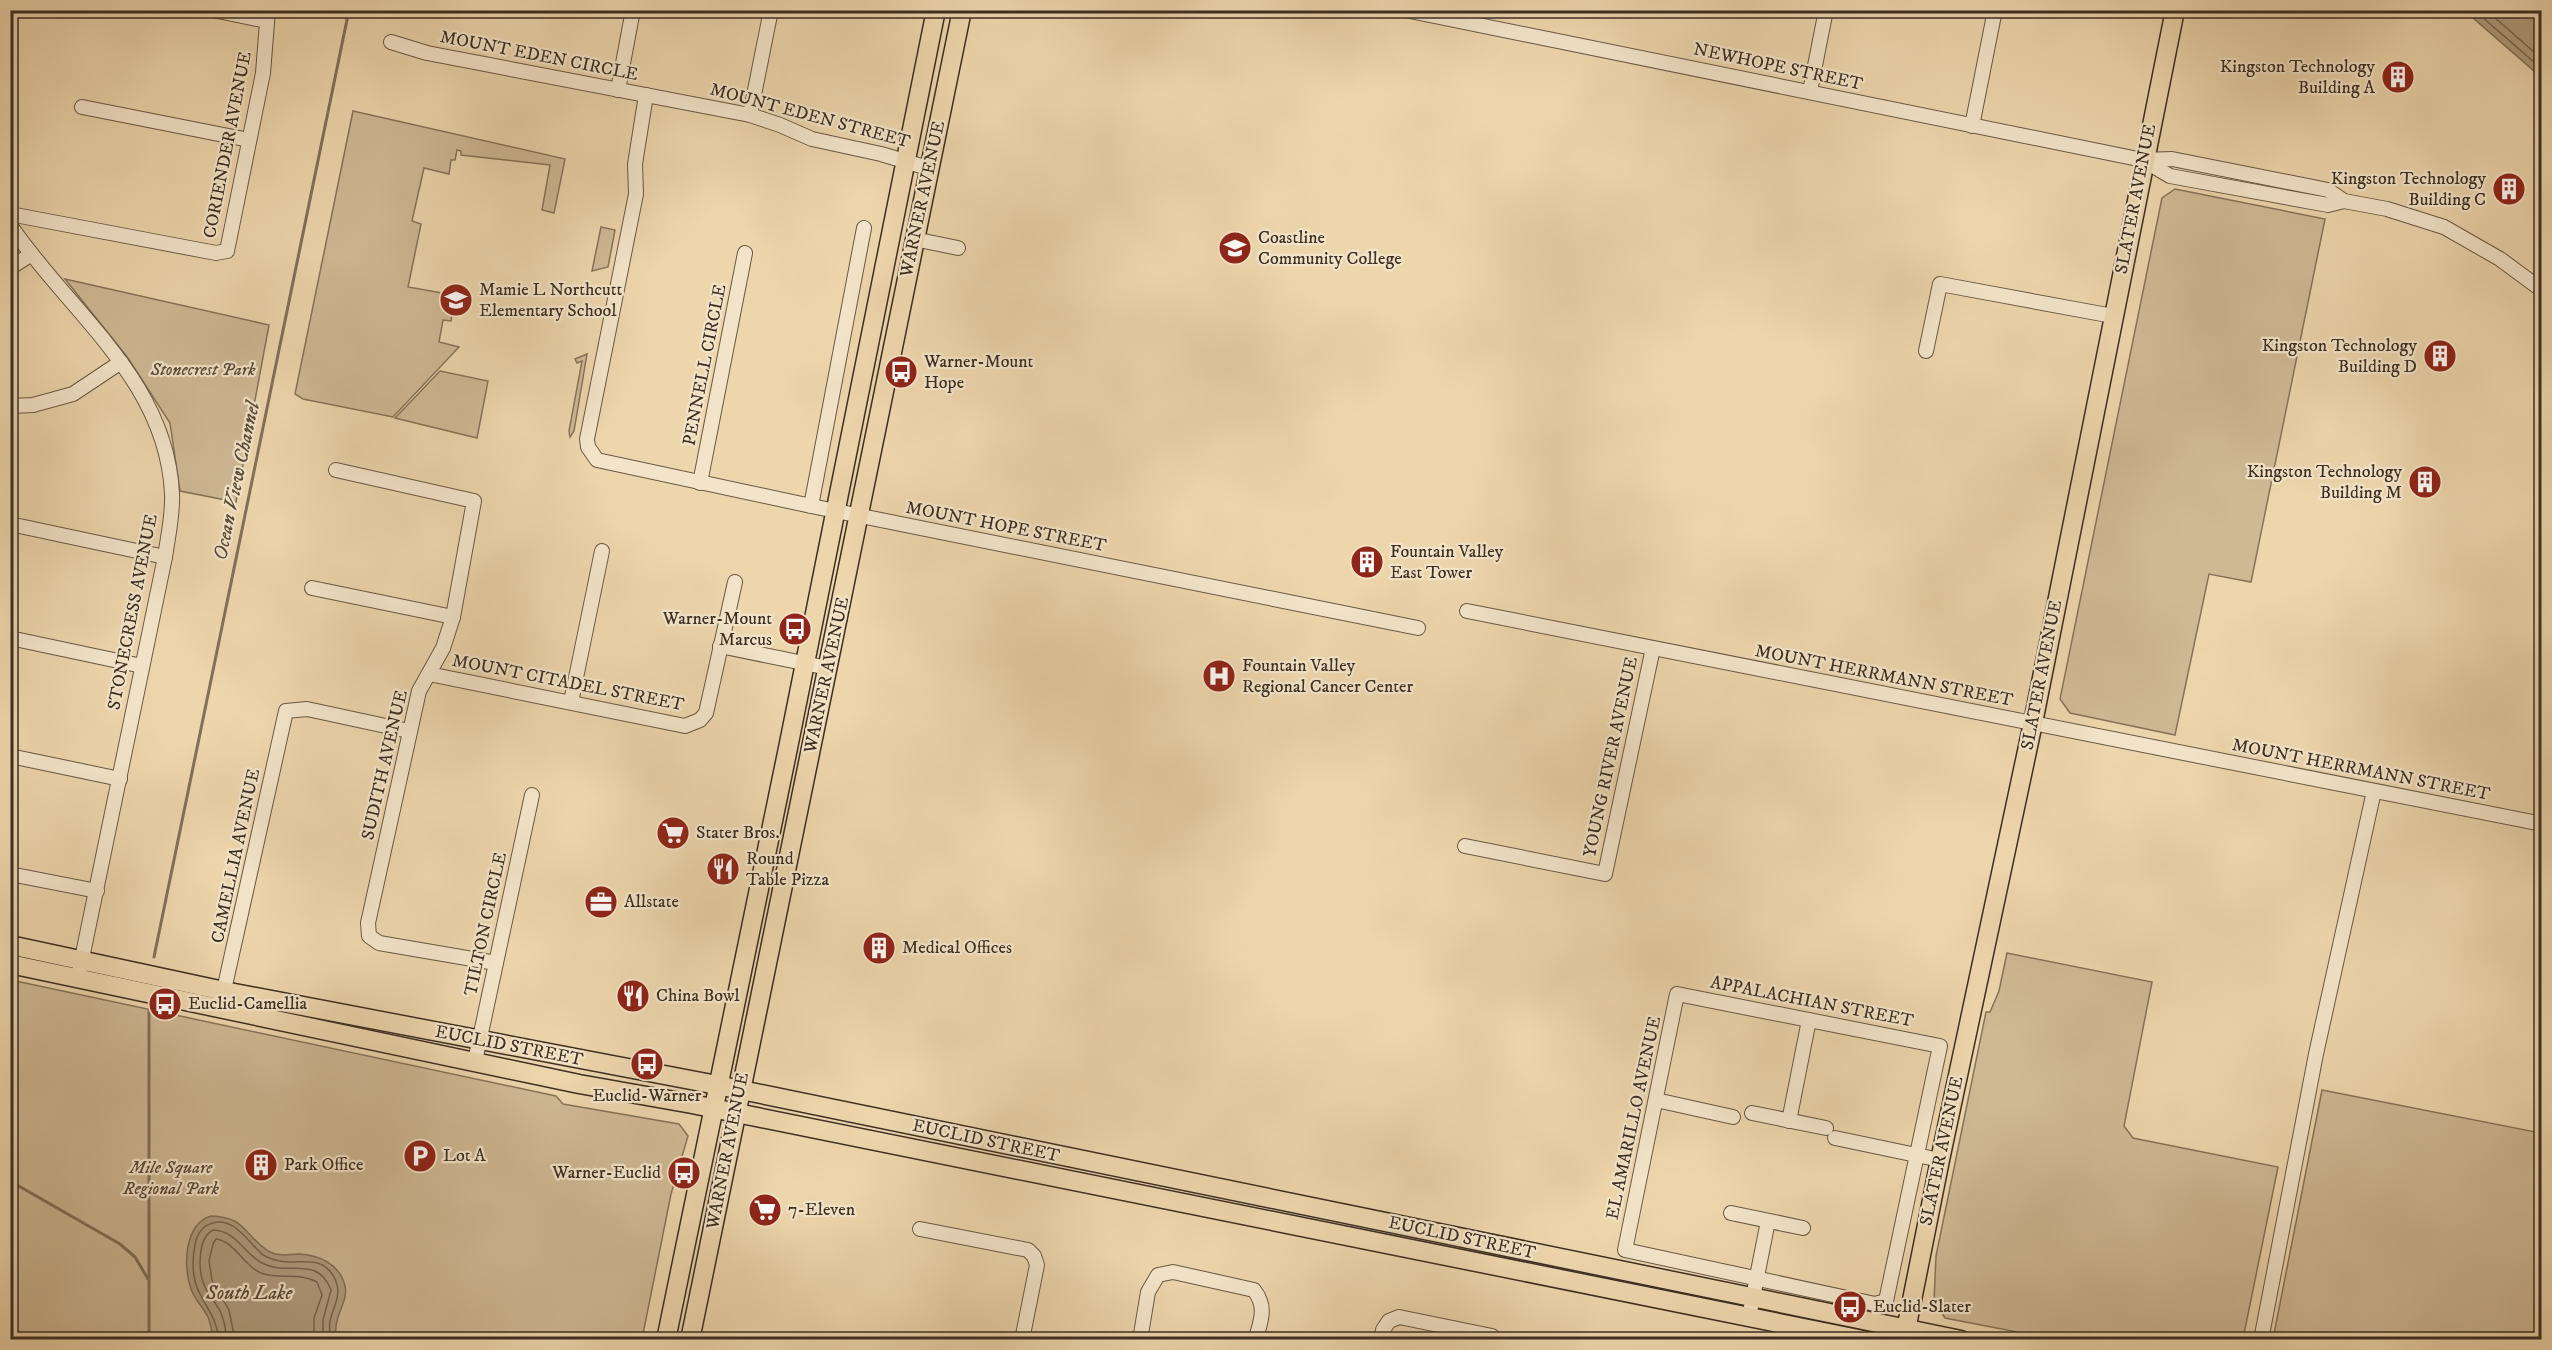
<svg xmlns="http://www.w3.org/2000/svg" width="2552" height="1350" font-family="'IM FELL DW Pica',serif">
<rect width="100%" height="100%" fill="#edd5ac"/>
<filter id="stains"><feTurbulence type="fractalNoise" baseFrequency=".00333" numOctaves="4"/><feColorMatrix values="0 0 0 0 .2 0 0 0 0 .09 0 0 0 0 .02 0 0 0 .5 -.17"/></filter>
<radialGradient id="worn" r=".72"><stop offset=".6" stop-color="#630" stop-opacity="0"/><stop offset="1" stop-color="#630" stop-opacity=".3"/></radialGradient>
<!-- green -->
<g fill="#cfb995" stroke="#85745c" stroke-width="1.5">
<path d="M 353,111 L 565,159 L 554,213 L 542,210 L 550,165 L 461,155 L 461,151 L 457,150 L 455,160 L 451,160 L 449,174 L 424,168 L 412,221 L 421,224 L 408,287 L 442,293 L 448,299 L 469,302 L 467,312 L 453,309 L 451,321 L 443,320 L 439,342 L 459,347 L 393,417 L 303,399 L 295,394 Z"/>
<path d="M 2175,189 L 2325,219 L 2251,582 L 2209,574 L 2175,735 L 2070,713 L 2060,699 L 2162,198 Z"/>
<path d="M 601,227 L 615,230 L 608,267 L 592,271 Z"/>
<path d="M 65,279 L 269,325 L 236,502 L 180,491 L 170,423 L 128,358 Z"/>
<path d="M 587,354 L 574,431 L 570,437 L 569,431 L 582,361 L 577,363 L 575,359 Z"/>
<path d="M 440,371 L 488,381 L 477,438 L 395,418 Z"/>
<path d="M 2007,953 L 2152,982 L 2124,1126 L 2133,1138 L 2278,1167 L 2243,1339 L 2053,1339 L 1945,1318 L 1934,1301 L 1936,1256 L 1986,1012 L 1990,1012 L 1999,991 Z"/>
<path d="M 11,980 L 556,1096 L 563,1104 L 679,1124 L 688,1136 L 671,1194 L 642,1339 L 11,1340 Z"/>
<path d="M 2322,1090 L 2541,1133 L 2541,1339 L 2273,1339 Z"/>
</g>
<!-- water -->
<g fill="#b09c7e" stroke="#81705a" stroke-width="1.5">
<path d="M 2465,11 L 2541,11 L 2541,77 Z"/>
<path d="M 211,1216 C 246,1217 244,1235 268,1251 C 278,1257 288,1254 299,1254 C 319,1255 340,1264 345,1286 C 348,1298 339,1310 337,1321 C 335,1327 336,1334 336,1339 L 213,1339 C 212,1332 211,1324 208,1317 C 203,1307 195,1300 191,1289 C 183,1267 184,1224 211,1216 Z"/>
</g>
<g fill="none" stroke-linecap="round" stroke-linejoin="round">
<!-- shore -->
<g stroke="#766551" stroke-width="1.5">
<path d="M 2474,10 L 2542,69"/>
<path d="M 2486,10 L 2542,59"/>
<path d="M 219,1340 C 217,1320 208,1310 200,1294 C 191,1278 192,1256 196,1240 C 202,1221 222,1217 237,1229 C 246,1236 254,1247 263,1255 C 268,1258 275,1260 280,1261 C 300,1265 321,1254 334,1277 C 343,1294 334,1304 330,1321 C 329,1327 330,1334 330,1340"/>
<path d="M 226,1340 C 226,1331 224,1319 220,1311 C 216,1303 209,1296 205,1287 C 198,1273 197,1238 213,1230 C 237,1231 243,1253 262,1263 C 288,1277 317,1254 331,1290 L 323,1320 L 323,1340"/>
<path d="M 235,1340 L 229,1310 L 212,1280 L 209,1261 L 213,1244 L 216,1239 C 236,1242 243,1266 261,1273 C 280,1280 300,1272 317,1282 L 322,1295 L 314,1318 L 314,1340"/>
</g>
<!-- stream -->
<g stroke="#81705a" stroke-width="3">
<path d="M 154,957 L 349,10"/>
<path d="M 149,1011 L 149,1340"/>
<path d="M 10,1181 L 120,1244 L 135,1257 L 148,1279"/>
</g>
<!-- minor casing -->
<g stroke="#685846" stroke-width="16">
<g id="minor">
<path d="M 213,10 L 267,21"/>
<path d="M 1405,10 L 2143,160 L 2172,159 L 2328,190 L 2344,201 L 2387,209 L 2444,227 L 2500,259 L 2542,290"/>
<path d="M 391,42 L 427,53 L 750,115 L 780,125 L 812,139 L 881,154 L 928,168"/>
<path d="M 618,90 L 633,10"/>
<path d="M 1810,91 L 1826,10"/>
<path d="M 646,95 L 635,164 L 636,194 L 587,439 L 588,447 L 597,460 L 816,507 L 1418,628"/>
<path d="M 82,107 L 249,140"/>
<path d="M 750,115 L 771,10"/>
<path d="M 1972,126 L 1995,10"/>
<path d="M 2143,160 L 2170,176 L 2328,205 L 2344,201"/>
<path d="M 10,214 L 216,253 L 227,251 L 263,73 L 268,10"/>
<path d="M 10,225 C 69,312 167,380 172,494 C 173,515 168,536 165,557 L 80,968"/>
<path d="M 914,239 L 958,248"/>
<path d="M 10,268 L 30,255"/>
<path d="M 1926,351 L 1940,284 L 2113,316"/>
<path d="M 10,406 L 33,405 L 73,394 L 121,362"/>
<path d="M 336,470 L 474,501 L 453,617 L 443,648 L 419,691 L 368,923 L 369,936 L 379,943 L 496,963"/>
<path d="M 700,483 L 745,253"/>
<path d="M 811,506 L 864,228"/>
<path d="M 10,524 L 165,557"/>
<path d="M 312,588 L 453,617"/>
<path d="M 1467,611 L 2542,824"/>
<path d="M 10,638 L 142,666"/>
<path d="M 720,646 L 828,668"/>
<path d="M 429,674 L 685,726 L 700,720 L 706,713 L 735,582"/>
<path d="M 571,702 L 602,551"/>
<path d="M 10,756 L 120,779"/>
<path d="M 1465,846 L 1605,874 L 1653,648"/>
<path d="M 10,874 L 97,891"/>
<path d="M 1677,994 L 1940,1046 L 1886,1301 L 1875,1304 L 1625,1250 Z"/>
<path d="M 222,999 L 286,711 L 307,709 L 409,731"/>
<path d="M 475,1061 L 532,795"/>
<path d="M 1656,1100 L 1733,1117"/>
<path d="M 1752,1113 L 1826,1128"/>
<path d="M 1789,1121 L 1809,1020"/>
<path d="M 1835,1138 L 1940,1160"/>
<path d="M 1731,1213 L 1803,1228"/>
<path d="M 920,1229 L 1028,1250 L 1034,1256 L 1037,1265 L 1022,1340"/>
<path d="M 1751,1307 L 1768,1221"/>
<path d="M 1140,1340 L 1148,1292 L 1158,1275 L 1173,1272 L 1254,1290 C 1267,1307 1261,1320 1256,1338"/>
<path d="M 1381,1340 L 1383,1330 L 1389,1321 L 1399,1317 L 1492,1336 L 1496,1340"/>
<path d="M 2261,1340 L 2316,1054 L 2374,791"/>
</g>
</g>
<!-- major casing -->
<g stroke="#3b2e24" stroke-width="21">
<g id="major">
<path d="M 10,945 L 224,991 L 717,1085 L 1961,1340"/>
<path d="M 10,964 L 579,1084 L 692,1104 L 1863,1340"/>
<path d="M 666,1340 L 788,748 L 936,10"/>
<path d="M 690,1340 L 962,10"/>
<path d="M 1904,1340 L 1940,1160 L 2033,723 L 2175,10"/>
</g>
</g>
<!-- minor -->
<use href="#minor" stroke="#f3e4c9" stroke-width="14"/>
<!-- major -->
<use href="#major" stroke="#edd5ac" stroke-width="18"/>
</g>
<!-- icons -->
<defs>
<g id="building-disc" transform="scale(1.725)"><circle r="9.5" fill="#8f2418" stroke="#f3e4c9"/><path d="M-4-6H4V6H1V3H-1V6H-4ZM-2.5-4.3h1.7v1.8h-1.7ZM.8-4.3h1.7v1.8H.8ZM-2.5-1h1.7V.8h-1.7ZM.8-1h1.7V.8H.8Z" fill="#fff"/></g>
<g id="school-disc" transform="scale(1.725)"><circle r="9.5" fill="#8f2418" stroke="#f3e4c9"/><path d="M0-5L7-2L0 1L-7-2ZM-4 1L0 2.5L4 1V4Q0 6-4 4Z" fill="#fff"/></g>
<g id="bus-disc" transform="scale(1.725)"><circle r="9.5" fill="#8f2418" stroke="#f3e4c9"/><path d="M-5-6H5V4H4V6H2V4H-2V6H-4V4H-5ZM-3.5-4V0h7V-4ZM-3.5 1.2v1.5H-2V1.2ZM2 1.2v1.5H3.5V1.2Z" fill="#fff"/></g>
<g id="hospital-disc" transform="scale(1.725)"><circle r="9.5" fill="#8f2418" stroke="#f3e4c9"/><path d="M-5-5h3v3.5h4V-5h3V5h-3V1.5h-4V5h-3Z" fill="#fff"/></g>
<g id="supermarket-disc" transform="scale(1.725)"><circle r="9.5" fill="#8f2418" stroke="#f3e4c9"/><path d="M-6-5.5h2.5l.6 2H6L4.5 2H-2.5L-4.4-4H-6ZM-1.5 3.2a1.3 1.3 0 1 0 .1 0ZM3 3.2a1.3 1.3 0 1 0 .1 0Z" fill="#fff"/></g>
<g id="restaurant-disc" transform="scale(1.725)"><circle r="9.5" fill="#8f2418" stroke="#f3e4c9"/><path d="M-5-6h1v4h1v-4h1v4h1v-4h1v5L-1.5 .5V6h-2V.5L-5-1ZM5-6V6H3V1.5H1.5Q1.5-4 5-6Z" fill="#fff"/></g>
<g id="office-disc" transform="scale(1.725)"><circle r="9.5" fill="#8f2418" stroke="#f3e4c9"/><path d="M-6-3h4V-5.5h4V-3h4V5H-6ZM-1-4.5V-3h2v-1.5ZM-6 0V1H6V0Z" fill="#fff"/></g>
<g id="parking-disc" transform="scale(1.725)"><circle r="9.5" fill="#8f2418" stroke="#f3e4c9"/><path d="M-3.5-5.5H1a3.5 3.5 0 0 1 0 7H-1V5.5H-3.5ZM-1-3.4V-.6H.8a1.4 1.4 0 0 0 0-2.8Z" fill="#fff"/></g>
</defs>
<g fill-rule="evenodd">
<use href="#building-disc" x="2398" y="77"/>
<use href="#building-disc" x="2509" y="189"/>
<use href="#school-disc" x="1235" y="248"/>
<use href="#school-disc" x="456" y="300"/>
<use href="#building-disc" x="2440" y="356"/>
<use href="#bus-disc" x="901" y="372"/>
<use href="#building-disc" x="2425" y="482"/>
<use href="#building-disc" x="1367" y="562"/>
<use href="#bus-disc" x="795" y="629"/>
<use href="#hospital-disc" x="1219" y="676"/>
<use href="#supermarket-disc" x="673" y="833"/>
<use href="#restaurant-disc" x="723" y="869"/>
<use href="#office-disc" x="601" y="902"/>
<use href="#building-disc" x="879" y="948"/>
<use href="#restaurant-disc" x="633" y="996"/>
<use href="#bus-disc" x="165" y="1004"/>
<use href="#bus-disc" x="647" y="1064"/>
<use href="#parking-disc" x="420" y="1156"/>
<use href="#building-disc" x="261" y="1165"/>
<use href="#bus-disc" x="684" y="1173"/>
<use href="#supermarket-disc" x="765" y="1210"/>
<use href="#bus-disc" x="1850" y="1307"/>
</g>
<g text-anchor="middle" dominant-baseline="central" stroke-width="4.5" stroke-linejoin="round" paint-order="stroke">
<!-- street labels -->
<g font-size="18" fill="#3b2e24" stroke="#f3e4c9">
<text transform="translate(539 56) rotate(11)">MOUNT EDEN CIRCLE</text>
<text transform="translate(1778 67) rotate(12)">NEWHOPE STREET</text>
<text transform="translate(810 116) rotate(15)">MOUNT EDEN STREET</text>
<text transform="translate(228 145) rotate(-79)">CORIENDER AVENUE</text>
<text transform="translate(923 199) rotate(-78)">WARNER AVENUE</text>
<text transform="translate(2136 199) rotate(-79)">SLATER AVENUE</text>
<text transform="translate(705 365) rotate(-79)">PENNELL CIRCLE</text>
<text transform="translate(1006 527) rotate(11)">MOUNT HOPE STREET</text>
<text transform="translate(133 612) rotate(-79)">STONECRESS AVENUE</text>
<text transform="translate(827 675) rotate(-78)">WARNER AVENUE</text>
<text transform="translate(2042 675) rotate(-79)">SLATER AVENUE</text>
<text transform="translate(1884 676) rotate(11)">MOUNT HERRMANN STREET</text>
<text transform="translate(568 683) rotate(11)">MOUNT CITADEL STREET</text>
<text transform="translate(1611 757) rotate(-78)">YOUNG RIVER AVENUE</text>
<text transform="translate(385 765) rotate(-77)">SUDITH AVENUE</text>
<text transform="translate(2361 770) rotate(11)">MOUNT HERRMANN STREET</text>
<text transform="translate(236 856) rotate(-78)">CAMELLIA AVENUE</text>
<text transform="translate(486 924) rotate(-78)">TILTON CIRCLE</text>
<text transform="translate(1812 1002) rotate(11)">APPALACHIAN STREET</text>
<text transform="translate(509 1046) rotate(11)">EUCLID STREET</text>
<text transform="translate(1634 1118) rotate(-78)">EL AMARILLO AVENUE</text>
<text transform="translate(986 1141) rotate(12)">EUCLID STREET</text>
<text transform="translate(728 1151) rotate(-79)">WARNER AVENUE</text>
<text transform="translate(1942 1151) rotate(-78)">SLATER AVENUE</text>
<text transform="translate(1462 1238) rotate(12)">EUCLID STREET</text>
</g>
<!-- poi labels -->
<g font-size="18" fill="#3b2e24" stroke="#f3e4c9" text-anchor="start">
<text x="2375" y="67" text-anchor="end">Kingston Technology<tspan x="2375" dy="21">Building A</tspan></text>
<text x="2486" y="179" text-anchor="end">Kingston Technology<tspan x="2486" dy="21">Building C</tspan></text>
<text x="1258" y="238">Coastline<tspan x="1258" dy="21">Community College</tspan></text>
<text x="479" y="290">Mamie L Northcutt<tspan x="479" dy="21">Elementary School</tspan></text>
<text x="2417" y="346" text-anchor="end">Kingston Technology<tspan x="2417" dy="21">Building D</tspan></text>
<text x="924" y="362">Warner-Mount<tspan x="924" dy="21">Hope</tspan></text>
<text x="2402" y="472" text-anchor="end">Kingston Technology<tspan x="2402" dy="21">Building M</tspan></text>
<text x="1390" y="552">Fountain Valley<tspan x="1390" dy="21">East Tower</tspan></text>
<text x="772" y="619" text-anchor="end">Warner-Mount<tspan x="772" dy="21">Marcus</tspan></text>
<text x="1242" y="666">Fountain Valley<tspan x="1242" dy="21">Regional Cancer Center</tspan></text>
<text x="696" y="833">Stater Bros.</text>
<text x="746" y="859">Round<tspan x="746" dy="21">Table Pizza</tspan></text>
<text x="624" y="902">Allstate</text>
<text x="902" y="948">Medical Offices</text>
<text x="656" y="996">China Bowl</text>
<text x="188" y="1004">Euclid-Camellia</text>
<text x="647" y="1096" text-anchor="middle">Euclid-Warner</text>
<text x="443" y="1156">Lot A</text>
<text x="284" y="1165">Park Office</text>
<text x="661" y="1173" text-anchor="end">Warner-Euclid</text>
<text x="788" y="1210">7-Eleven</text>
<text x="1873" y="1307">Euclid-Slater</text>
</g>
<!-- park labels -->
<g font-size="18" font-style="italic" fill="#594a3b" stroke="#f3e4c9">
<text x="203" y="370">Stonecrest Park</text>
<text x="171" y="1168">Mile Square<tspan x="171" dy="21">Regional Park</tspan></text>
</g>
<!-- water labels -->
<g font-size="20" font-style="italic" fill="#584a3a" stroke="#f3e4c9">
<text transform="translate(237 481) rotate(-78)">Ocean View Channel</text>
<text x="249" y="1293">South Lake</text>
</g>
</g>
<!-- margin -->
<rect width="2552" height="1350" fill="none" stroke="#edd5ac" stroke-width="36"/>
<rect x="12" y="12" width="2528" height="1326" fill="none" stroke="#3b2e24" stroke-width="3"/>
<rect x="18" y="18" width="2516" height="1314" fill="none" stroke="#3b2e24" stroke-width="1.5"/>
<rect width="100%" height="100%" filter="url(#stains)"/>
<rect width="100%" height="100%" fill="url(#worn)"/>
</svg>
